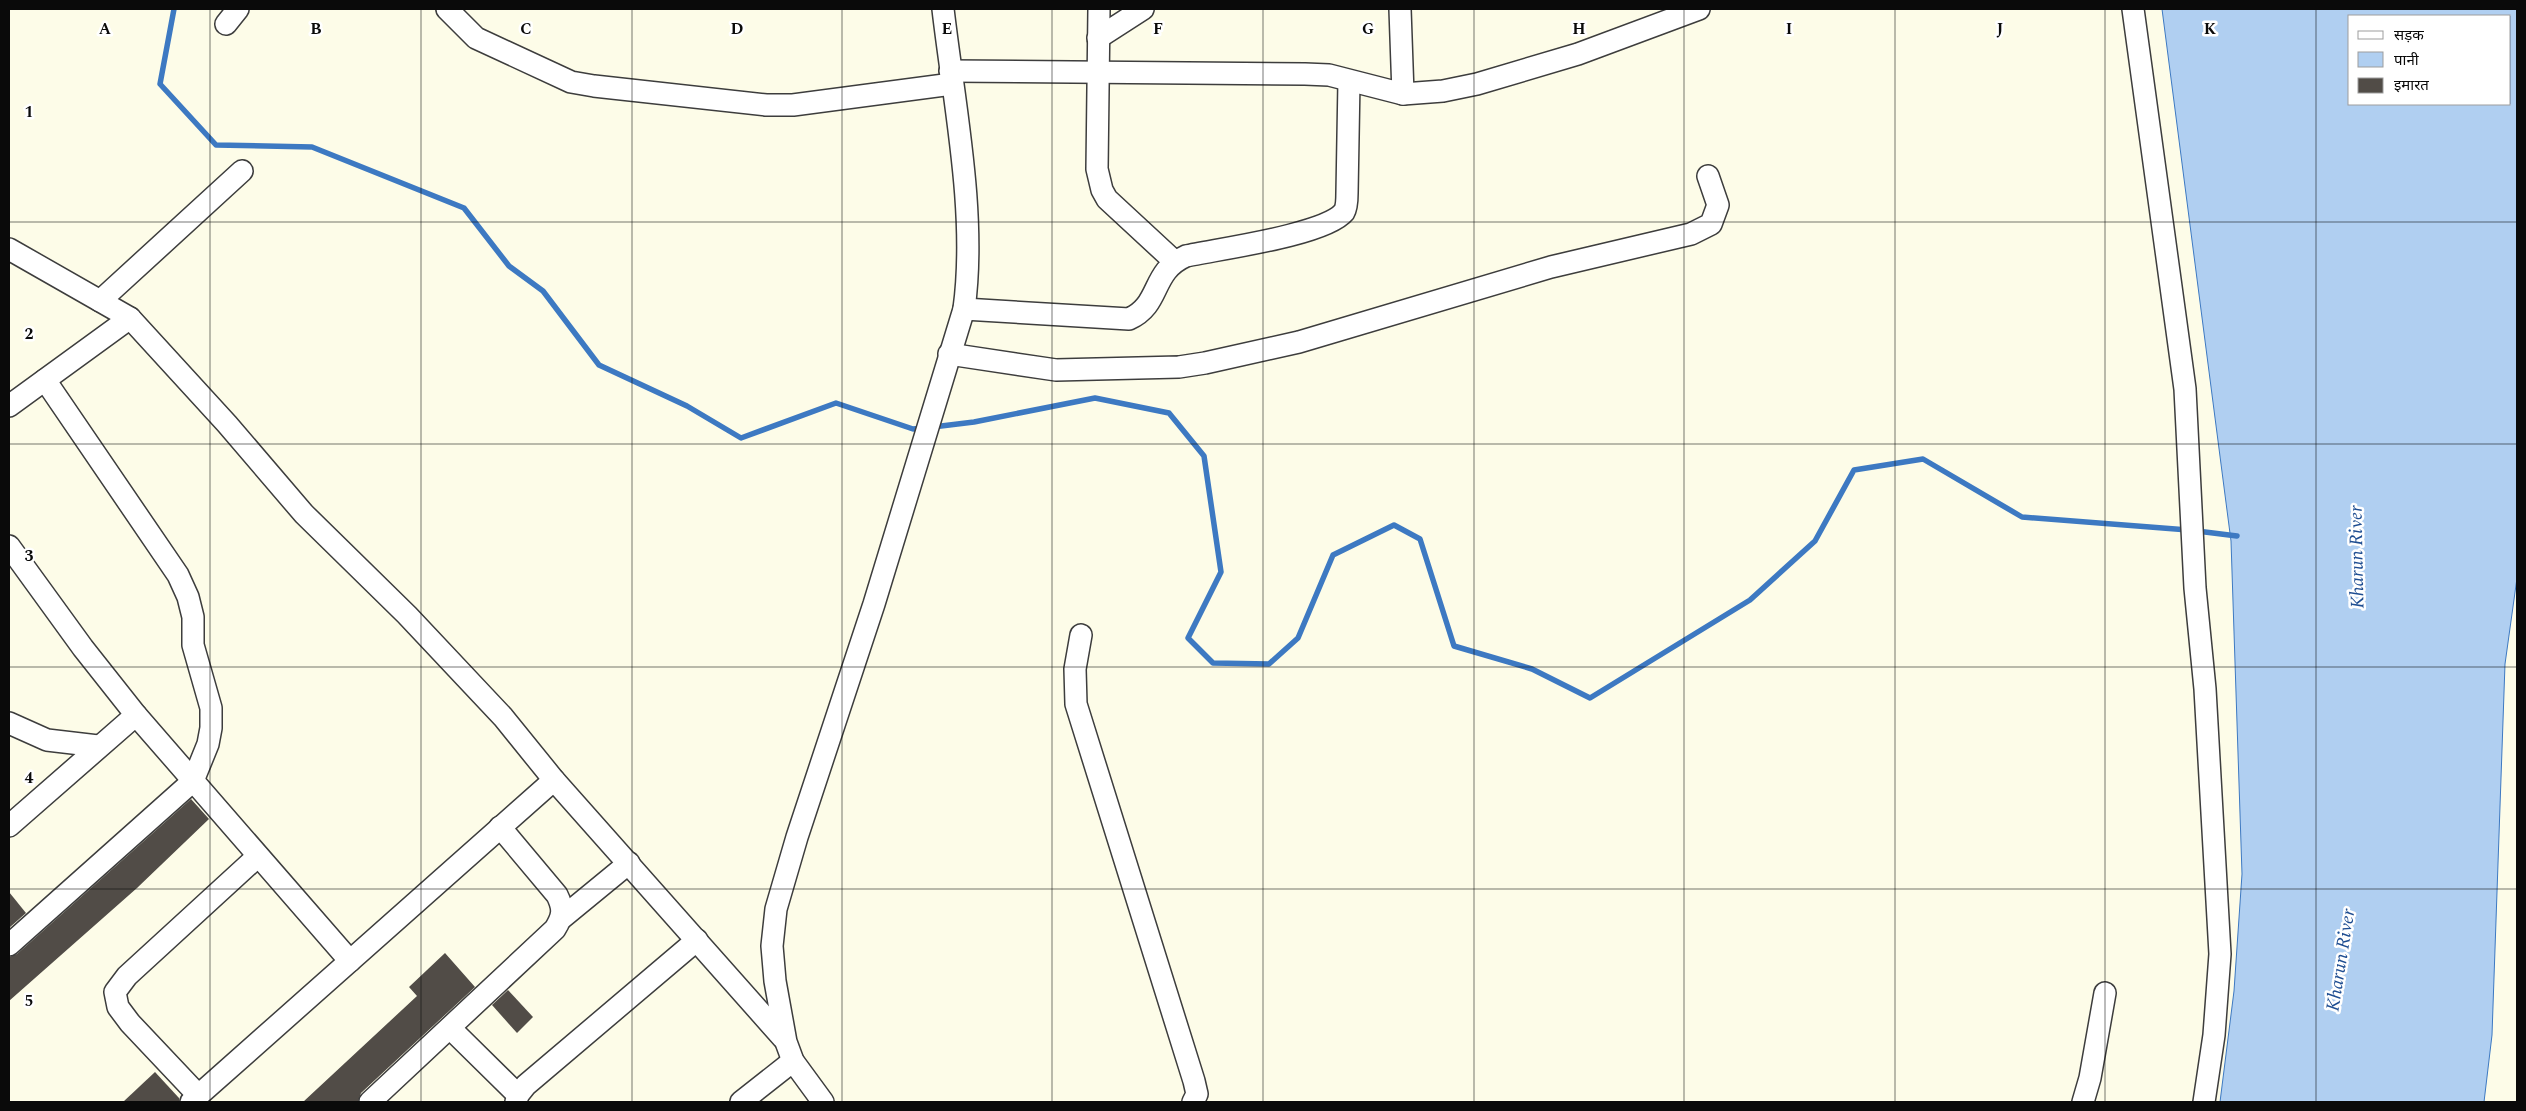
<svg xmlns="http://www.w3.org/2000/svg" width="2526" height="1111" font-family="Spectral,'Noto Sans Devanagari',serif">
<rect width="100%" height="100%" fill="#fdfce8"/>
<!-- water -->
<path fill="#b0cff1" stroke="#3d79c2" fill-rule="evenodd" d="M 2162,9 L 2517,9 L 2517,578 L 2505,664 L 2492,1035 L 2484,1102 L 2220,1102 L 2234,991 L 2242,874 L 2231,541 ZM 2350,16 L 2510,16 L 2510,104 L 2350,104 Z"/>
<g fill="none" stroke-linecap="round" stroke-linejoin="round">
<!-- stream -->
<g stroke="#3d79c2" stroke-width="5.5">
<path d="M 174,9 L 160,84 L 216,145 L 312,147 L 464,208 L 509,266 L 543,291 L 599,365 L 687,406 L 741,438 L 836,403 L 913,429 L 924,428"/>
<path d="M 933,427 L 974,422 L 1095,398 L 1169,413 L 1204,456 L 1221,572 L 1188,638 L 1213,663 L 1269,664 L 1298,638 L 1333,555 L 1394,525 L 1420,539 L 1454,646 L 1532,669 L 1590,698 L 1750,600 L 1815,541 L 1854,470 L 1923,459 L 2022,517 L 2188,530"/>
<path d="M 2197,531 L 2237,536"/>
</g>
</g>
<!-- building -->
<g fill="#514c47">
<path d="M 191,799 L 209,819 L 137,888 L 9,1001 L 9,957 L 17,954 Z"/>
<path d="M 9,892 L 26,913 L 9,928 Z"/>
<path d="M 445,953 L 475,987 L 361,1093 L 358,1102 L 303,1102 L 417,996 L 409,987 Z"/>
<path d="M 508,990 L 533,1017 L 517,1033 L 492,1005 Z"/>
<path d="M 155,1072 L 179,1098 L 179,1102 L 123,1102 Z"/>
</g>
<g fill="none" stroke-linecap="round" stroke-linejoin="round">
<!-- minor casing -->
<g stroke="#3d3d3d" stroke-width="24">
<g id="minor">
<path d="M 447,9 L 476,38 L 571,82 L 594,86 L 766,105 L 793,105 L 952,84"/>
<path d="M 1099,9 L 1097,169 L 1102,190 L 1107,199 L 1174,261"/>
<path d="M 1400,9 L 1403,94"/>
<path d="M 2133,9 L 2185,389 L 2195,588 L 2205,689 L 2220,954 L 2214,1035 L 2204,1102"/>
<path d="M 226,24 L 238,9"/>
<path d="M 1098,38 L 1143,9"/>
<path d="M 950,71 L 1305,74 L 1329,75 L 1403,94 L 1443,91 L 1477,84 L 1578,54 L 1699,9"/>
<path d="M 9,249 L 130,318 L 227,424 L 304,514 L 407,615 L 503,717 L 554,780 L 783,1038"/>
<path d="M 100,301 L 242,171"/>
<path d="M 964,309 L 1129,319 C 1162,304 1150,272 1186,256 C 1218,249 1325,235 1344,212 C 1347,207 1347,199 1347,193 L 1349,81"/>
<path d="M 949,354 L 1056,370 L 1179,367 L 1205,363 L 1299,342 L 1551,267 L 1691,234 L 1711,224 L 1718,205 L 1708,176"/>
<path d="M 9,406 L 130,318"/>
<path d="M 9,546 L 83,648 L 136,715 L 350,961"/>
<path d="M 1081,635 L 1075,669 L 1076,704 L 1194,1081 L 1197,1094 L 1193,1102"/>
<path d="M 9,723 L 47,740 L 98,746"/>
<path d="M 9,826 L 136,715"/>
<path d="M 562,918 L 629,863"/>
<path d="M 9,945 L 193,781 L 208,744 L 211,728 L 211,708 L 193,645 L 193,617 L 188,597 L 178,575 L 45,380"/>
<path d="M 450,1028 L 518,1095"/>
<path d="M 198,1095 L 130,1023 L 118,1007 L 115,992 L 127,976 L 258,856"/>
<path d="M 191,1102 L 554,780"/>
<path d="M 370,1102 L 555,929 C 563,916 564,909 557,895 L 500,827"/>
<path d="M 516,1102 L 518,1095 L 526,1085 L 697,940"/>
<path d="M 741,1102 L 793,1061"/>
<path d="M 823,1102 L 793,1061 L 786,1042 L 775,981 L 772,946 L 776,909 L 797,837 L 874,604 L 964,309 C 977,214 954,104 943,9"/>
<path d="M 2083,1102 L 2090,1078 L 2105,993"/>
</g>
</g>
<!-- minor -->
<use href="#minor" stroke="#fff" stroke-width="21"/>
</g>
<!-- grid -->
<path fill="none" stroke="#0a0a0a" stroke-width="1" stroke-opacity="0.55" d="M 210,9 L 210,1102M 421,9 L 421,1102M 632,9 L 632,1102M 842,9 L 842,1102M 1052,9 L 1052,1102M 1263,9 L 1263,1102M 1474,9 L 1474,1102M 1684,9 L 1684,1102M 1895,9 L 1895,1102M 2105,9 L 2105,1102M 2316,9 L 2316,1102M 9,222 L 2517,222M 9,444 L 2517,444M 9,667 L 2517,667M 9,889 L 2517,889"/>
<g text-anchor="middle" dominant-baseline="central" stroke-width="5" stroke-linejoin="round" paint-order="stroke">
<!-- water labels -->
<g font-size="19" font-style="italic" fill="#1e4d91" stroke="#fff">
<text transform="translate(2357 557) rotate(-91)">Kharun River</text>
<text transform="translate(2341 960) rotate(-81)">Kharun River</text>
</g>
</g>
<g font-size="16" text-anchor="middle" font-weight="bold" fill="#0a0a0a" stroke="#fff" stroke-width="5" stroke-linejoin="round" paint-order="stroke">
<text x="105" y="34">A</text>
<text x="316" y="34">B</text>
<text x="526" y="34">C</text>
<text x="737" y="34">D</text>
<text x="947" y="34">E</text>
<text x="1158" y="34">F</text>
<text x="1368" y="34">G</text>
<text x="1579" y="34">H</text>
<text x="1789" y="34">I</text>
<text x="2000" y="34">J</text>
<text x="2210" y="34">K</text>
<text x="29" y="117">1</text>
<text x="29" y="339">2</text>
<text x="29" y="561">3</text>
<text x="29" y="783">4</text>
<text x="29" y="1006">5</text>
</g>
<!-- border -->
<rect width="2526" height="1111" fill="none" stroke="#0a0a0a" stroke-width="20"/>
<!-- legend -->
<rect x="2348" y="15" width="162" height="90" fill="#ffffff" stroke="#9d9d9d"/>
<rect x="2358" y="31" width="25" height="8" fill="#ffffff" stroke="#9d9d9d"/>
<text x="2394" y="40" font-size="15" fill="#0a0a0a">सड़क</text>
<rect x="2358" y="52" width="25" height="15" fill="#b0cff1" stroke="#9d9d9d"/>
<text x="2394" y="65" font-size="15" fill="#0a0a0a">पानी</text>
<rect x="2358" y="78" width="25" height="15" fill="#514c47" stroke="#9d9d9d"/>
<text x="2394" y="90" font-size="15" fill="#0a0a0a">इमारत</text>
</svg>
